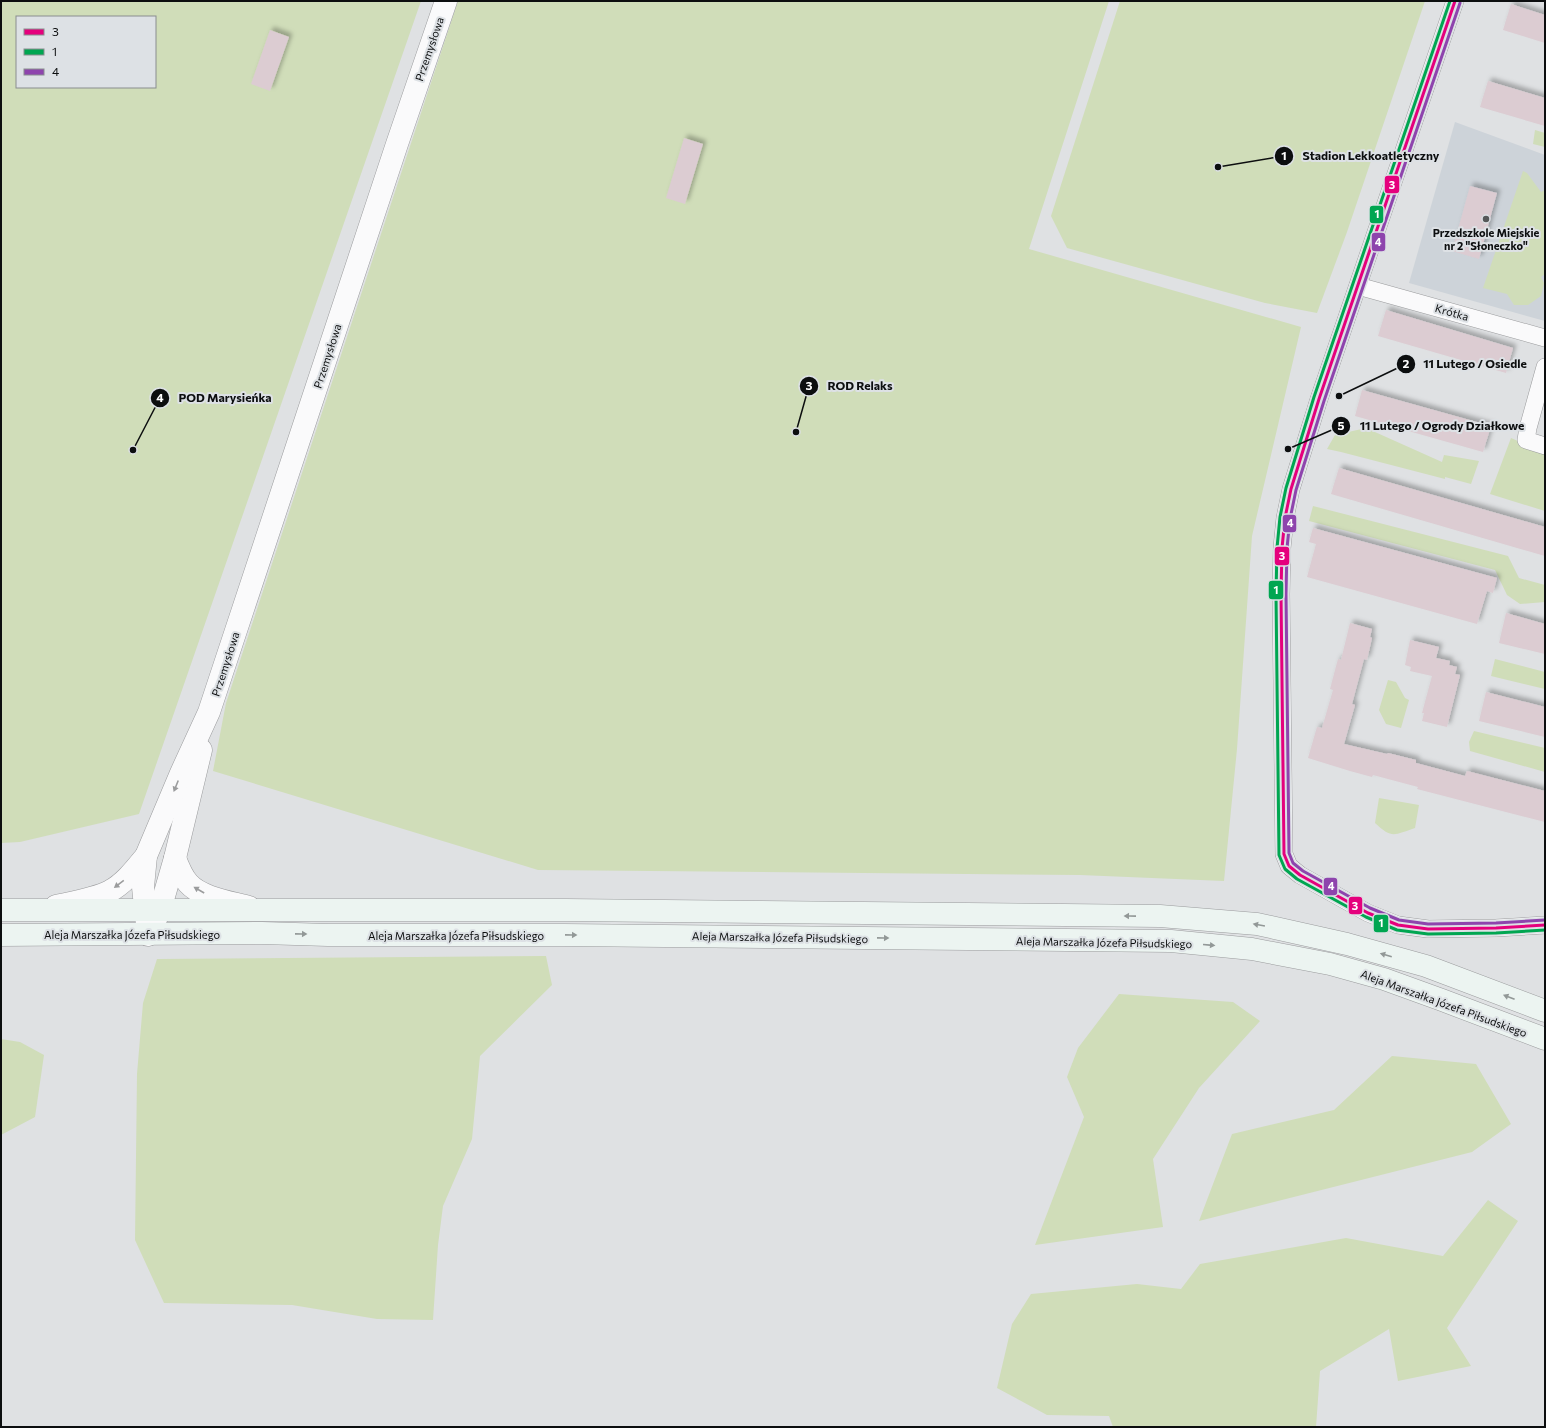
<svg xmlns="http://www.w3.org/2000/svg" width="1546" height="1428" font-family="Commissioner,sans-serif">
<defs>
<filter id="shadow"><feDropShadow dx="3.5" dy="-3.5" stdDeviation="2" flood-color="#0004"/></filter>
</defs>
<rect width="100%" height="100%" fill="#dfe1e3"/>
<!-- built -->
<path fill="#cdd3d9" d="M 1455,122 L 1545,155 L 1545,321 L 1409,283 Z"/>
<!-- green -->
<g fill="#d0ddb9" fill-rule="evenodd">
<path d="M 1,1 L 421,1 L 139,814 L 20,842 L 1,843 ZM 17,17 L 155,17 L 155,87 L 17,87 Z"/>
<path d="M 458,1 L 1109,1 L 1029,249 L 1301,327 L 1252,536 L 1237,749 L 1224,881 L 1080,875 L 538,870 L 213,771 L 226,703 Z"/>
<path d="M 1120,1 L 1425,1 L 1347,232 L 1317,313 L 1265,303 L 1067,248 L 1051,216 Z"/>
<path d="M 1535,130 L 1545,133 L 1545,147 L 1533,144 Z"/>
<path d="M 1523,171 L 1527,173 L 1541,192 L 1545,190 L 1545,274 L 1541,277 L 1544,283 L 1541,296 L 1528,305 L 1514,305 L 1507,294 L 1483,288 Z"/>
<path d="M 1366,428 L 1442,462 L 1444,455 L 1479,461 L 1471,484 L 1445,477 L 1445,479 L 1341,452 L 1327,449 L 1335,435 Z"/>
<path d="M 1511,438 L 1545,453 L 1545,511 L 1490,494 Z"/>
<path d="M 1313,506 L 1508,556 L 1519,578 L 1545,585 L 1545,602 L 1520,604 L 1507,595 L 1495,570 L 1309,521 Z"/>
<path d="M 1495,659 L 1545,672 L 1545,689 L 1491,676 Z"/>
<path d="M 1388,680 L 1396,682 L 1405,698 L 1409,700 L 1401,728 L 1386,724 L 1379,710 Z"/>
<path d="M 1474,731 L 1545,748 L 1545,772 L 1470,751 L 1469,742 Z"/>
<path d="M 1379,798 L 1419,805 L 1415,828 C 1394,835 1392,839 1375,823 Z"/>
<path d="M 546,956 L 552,985 L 480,1056 L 472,1139 L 443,1206 L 438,1245 L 433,1320 L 377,1319 L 292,1305 L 164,1303 L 135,1240 L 137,1074 L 143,1003 L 157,959 Z"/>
<path d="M 1119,994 L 1233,1002 L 1260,1021 L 1199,1088 L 1153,1159 L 1163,1227 L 1035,1245 L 1084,1117 L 1067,1077 L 1078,1048 Z"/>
<path d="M 1,1039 L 20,1042 L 44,1055 L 35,1117 L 1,1135 Z"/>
<path d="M 1392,1056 L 1476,1064 L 1511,1124 L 1472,1152 L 1199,1221 L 1232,1134 L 1334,1110 Z"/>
<path d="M 1488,1200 L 1518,1221 L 1447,1328 L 1471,1366 L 1398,1381 L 1389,1329 L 1320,1371 L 1316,1427 L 1113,1427 L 1109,1416 L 1047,1415 L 997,1388 L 1012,1324 L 1031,1294 L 1137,1284 L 1181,1289 L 1200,1264 L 1346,1238 L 1443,1256 Z"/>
</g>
<!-- building -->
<g fill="#dcccd2" filter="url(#shadow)">
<path d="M 1511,4 L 1545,15 L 1545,43 L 1503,30 Z"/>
<path d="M 270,30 L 289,37 L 270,91 L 251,84 Z"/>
<path d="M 1488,81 L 1545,98 L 1545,126 L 1480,107 Z"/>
<path d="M 684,138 L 703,144 L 685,204 L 666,198 Z"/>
<path d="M 1470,186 L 1497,193 L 1479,259 L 1452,251 Z"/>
<path d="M 1386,310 L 1513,348 L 1506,373 L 1378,336 Z"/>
<path d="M 1362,390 L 1491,426 L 1483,452 L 1355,416 Z"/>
<path d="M 1339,468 L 1545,527 L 1545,556 L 1331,494 Z"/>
<path d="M 1313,528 L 1497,578 L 1493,593 L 1487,591 L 1477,624 L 1307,577 L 1316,544 L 1309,542 Z"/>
<path d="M 1506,613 L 1545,624 L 1545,654 L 1499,643 Z"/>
<path d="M 1350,623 L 1372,629 L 1370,637 L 1372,638 L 1367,660 L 1364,659 L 1352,704 L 1355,705 L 1344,744 L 1387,754 L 1388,753 L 1416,760 L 1416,763 L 1465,776 L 1467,771 L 1545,791 L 1545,822 L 1417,789 L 1418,787 L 1373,775 L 1372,777 L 1350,771 L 1308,758 L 1317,727 L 1322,728 L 1333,690 L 1330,689 L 1338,659 L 1341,660 Z"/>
<path d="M 1410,640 L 1439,647 L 1436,658 L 1450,661 L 1449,665 L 1457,667 L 1455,674 L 1460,675 L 1447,727 L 1422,721 L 1424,713 L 1422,713 L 1432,676 L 1410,671 L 1411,667 L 1405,665 Z"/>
<path d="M 1486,692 L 1545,707 L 1545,737 L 1479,721 Z"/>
</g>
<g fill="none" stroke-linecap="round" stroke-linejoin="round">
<!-- minor casing -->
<g stroke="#9a9b9d" stroke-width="18">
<g id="minor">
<path d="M 1455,1 L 1319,399 L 1291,489 L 1285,518 L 1282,548 L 1281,594 L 1284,854 L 1289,866 L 1300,875 L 1368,913 L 1398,925 L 1428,929 L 1496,928 L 1545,925"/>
<path d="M 1358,286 L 1545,338"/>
<path d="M 1545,367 L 1528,428 L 1526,440 L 1545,446"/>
</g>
</g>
<!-- tertiary casing -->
<g stroke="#9a9b9d" stroke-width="23">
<g id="tertiary">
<path d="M 175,858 C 178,866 182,876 188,883 C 201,898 231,902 249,907"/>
<path d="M 56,906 C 74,902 94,899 110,891 C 125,883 136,868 146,856"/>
<path d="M 152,927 L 160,910 L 175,858 L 201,750"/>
<path d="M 148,935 L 143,887 L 146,856 L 181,773 L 209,712 L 397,144 L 446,1"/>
</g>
</g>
<!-- secondary casing -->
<g stroke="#9a9b9d" stroke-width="23">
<g id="secondary">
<path d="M 1,910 L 566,910 L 1160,916 L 1257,924 L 1347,944 L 1426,966 L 1545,1011"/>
<path d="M 1,935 L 262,933 L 328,935 L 564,935 L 1171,941 L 1252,949 L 1330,964 L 1384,979 L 1442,1000 L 1545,1039"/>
</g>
</g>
<!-- minor -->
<use href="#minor" stroke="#fafafb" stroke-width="17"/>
<!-- tertiary -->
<use href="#tertiary" stroke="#fafafb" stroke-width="22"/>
<!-- secondary -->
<use href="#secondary" stroke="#ecf4f1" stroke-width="22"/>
<!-- bus-1 casing -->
<g stroke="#dde1e5" stroke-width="6">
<path id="bus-1" d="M 1455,1 L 1319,399 L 1291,489 L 1285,518 L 1282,548 L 1281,594 L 1284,854 L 1289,866 L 1300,875 L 1368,913 L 1398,925 L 1428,929 L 1496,928 L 1545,925"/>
</g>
<!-- bus-2 casing -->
<g stroke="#dde1e5" stroke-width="6">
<path id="bus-2" d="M 1450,1 L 1314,397 L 1286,488 L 1280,517 L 1277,548 L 1276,594 L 1279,855 L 1285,869 L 1297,879 L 1366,917 L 1397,930 L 1428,934 L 1496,933 L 1545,930"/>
</g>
<!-- bus-3 casing -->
<g stroke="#dde1e5" stroke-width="6">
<path id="bus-3" d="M 1460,3 L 1324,401 L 1296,490 L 1290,519 L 1287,548 L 1286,594 L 1289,853 L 1293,863 L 1303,871 L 1370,908 L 1399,920 L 1428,924 L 1496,923 L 1545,920"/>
</g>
<!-- bus-1 -->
<use href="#bus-1" stroke="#e5007d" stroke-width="3"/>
<!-- bus-2 -->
<use href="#bus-2" stroke="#00a651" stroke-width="3"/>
<!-- bus-3 -->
<use href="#bus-3" stroke="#8e44ad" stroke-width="3"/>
</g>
<!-- one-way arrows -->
<defs><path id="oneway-solid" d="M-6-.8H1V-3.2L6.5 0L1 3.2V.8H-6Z"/></defs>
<g fill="#9b9c9d">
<use href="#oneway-solid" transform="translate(176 786) rotate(112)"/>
<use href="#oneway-solid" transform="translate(119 884) rotate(143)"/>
<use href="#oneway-solid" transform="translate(199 890) rotate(-150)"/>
</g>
<g fill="#929897">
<use href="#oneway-solid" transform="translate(1130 916) rotate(-179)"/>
<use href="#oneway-solid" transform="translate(1259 925) rotate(-170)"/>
<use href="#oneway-solid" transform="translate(301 934) rotate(1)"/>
<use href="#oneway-solid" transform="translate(571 935) rotate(1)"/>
<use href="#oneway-solid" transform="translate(883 938) rotate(1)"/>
<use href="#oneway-solid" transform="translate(1209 945) rotate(5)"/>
<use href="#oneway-solid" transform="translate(1386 955) rotate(-164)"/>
<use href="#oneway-solid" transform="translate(1509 997) rotate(-159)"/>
</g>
<!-- markers -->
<circle fill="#565859" stroke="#dde1e5" stroke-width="1.5" cx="1486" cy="219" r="4"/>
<g text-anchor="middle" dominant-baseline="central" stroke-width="4" stroke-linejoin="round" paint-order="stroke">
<!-- street labels -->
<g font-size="11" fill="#0c0e0f" stroke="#dde1e5">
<text transform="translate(429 49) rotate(-71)">Przemysłowa</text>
<text transform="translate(1452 312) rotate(16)">Krótka</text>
<text transform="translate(327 356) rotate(-72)">Przemysłowa</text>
<text transform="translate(225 664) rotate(-72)">Przemysłowa</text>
<text x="132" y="934">Aleja Marszałka Józefa Piłsudskiego</text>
<text x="456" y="935">Aleja Marszałka Józefa Piłsudskiego</text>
<text transform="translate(780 937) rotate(1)">Aleja Marszałka Józefa Piłsudskiego</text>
<text transform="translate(1104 942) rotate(1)">Aleja Marszałka Józefa Piłsudskiego</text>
<text transform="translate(1444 1003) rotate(20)">Aleja Marszałka Józefa Piłsudskiego</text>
</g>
<!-- poi labels -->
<g font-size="11" font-weight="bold" fill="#0c0e0f" stroke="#dde1e5">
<text x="1486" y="232">Przedszkole Miejskie<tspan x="1486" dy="13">nr 2 "Słoneczko"</tspan></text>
</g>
</g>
<!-- callouts -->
<path fill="none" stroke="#0c0e0f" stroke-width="1.5" d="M1218 167L1284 156M1339 396L1406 364M796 432L809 386M133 450L160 398M1288 449L1341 426"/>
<g fill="#0c0e0f" stroke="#dde1e5" stroke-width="1.5">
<circle cx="1218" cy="167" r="4"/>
<circle cx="1339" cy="396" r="4"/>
<circle cx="796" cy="432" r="4"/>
<circle cx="133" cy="450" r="4"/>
<circle cx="1288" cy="449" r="4"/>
<circle cx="1284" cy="156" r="10"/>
<circle cx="1406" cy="364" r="10"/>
<circle cx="809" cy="386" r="10"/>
<circle cx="160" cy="398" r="10"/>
<circle cx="1341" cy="426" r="10"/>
</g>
<g font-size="12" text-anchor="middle" font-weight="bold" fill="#fff">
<text x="1284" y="160">1</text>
<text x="1406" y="368">2</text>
<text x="809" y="390">3</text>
<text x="160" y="402">4</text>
<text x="1341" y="430">5</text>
</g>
<g font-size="12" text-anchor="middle" font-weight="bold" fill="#0c0e0f" stroke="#dde1e5" stroke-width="4" stroke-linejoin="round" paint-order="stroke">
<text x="1371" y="160">Stadion Lekkoatletyczny</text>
<text x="1475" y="368">11 Lutego / Osiedle</text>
<text x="860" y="390">ROD Relaks</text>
<text x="225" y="402">POD Marysieńka</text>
<text x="1442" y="430">11 Lutego / Ogrody Działkowe</text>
</g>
<g stroke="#dde1e5" stroke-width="1.5">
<rect x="1384" y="175" width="16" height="19" rx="4" fill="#e5007d"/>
<rect x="1369" y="205" width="15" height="19" rx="4" fill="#00a651"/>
<rect x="1371" y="232" width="15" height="20" rx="4" fill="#8e44ad"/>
<rect x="1282" y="514" width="15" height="19" rx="4" fill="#8e44ad"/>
<rect x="1274" y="546" width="16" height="20" rx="4" fill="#e5007d"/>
<rect x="1268" y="580" width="16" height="20" rx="4" fill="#00a651"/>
<rect x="1323" y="877" width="15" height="19" rx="4" fill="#8e44ad"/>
<rect x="1348" y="896" width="15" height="19" rx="4" fill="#e5007d"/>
<rect x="1373" y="914" width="16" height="19" rx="4" fill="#00a651"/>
</g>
<g font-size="11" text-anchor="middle" font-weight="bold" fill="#fff">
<text x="1392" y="189">3</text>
<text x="1377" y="218">1</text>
<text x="1378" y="246">4</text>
<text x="1290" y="527">4</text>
<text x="1282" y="560">3</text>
<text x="1276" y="594">1</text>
<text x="1331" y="890">4</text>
<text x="1355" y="910">3</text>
<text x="1381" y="927">1</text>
</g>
<!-- border -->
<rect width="1546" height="1428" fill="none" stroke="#0c0e0f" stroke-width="4"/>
<!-- legend -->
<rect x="16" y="16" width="140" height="72" fill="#dde1e5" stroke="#898d8f"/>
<rect x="24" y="29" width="20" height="6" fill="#e5007d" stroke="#898d8f"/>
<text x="52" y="36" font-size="12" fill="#0c0e0f">3</text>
<rect x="24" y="49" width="20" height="6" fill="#00a651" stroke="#898d8f"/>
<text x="52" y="56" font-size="12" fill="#0c0e0f">1</text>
<rect x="24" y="69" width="20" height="6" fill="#8e44ad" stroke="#898d8f"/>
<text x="52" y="76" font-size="12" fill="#0c0e0f">4</text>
</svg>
